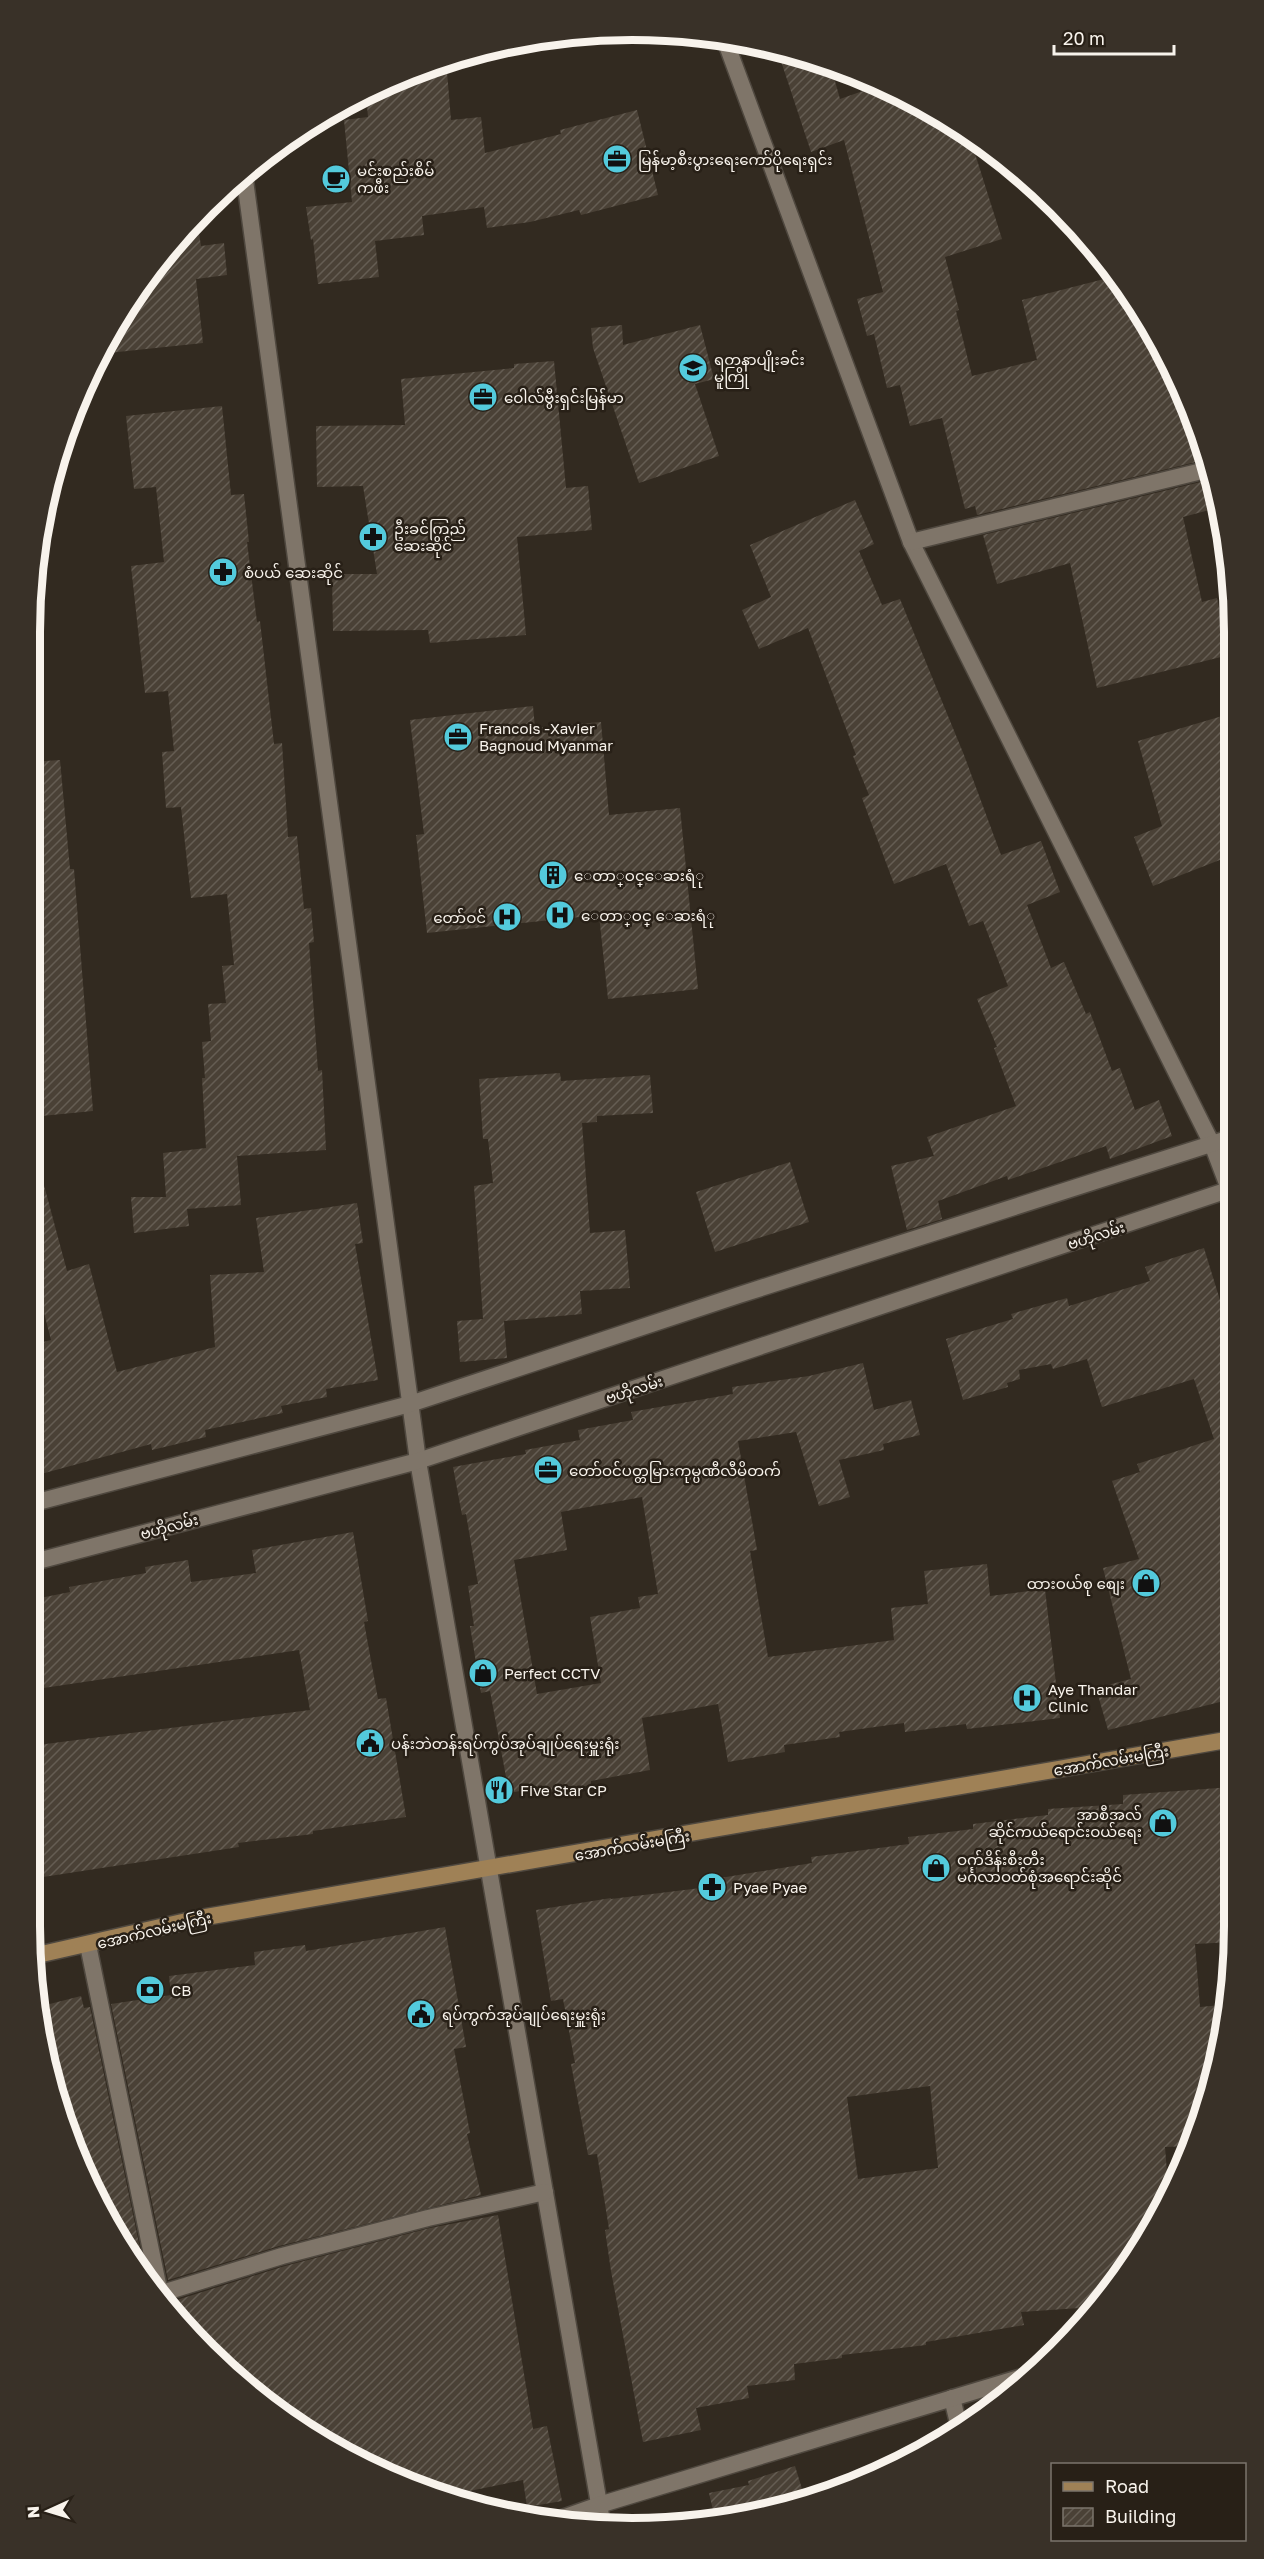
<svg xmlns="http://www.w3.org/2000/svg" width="1264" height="2559" font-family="'Golos Text','Noto Sans Myanmar',sans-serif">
<defs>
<pattern id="building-hatch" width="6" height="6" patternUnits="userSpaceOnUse" patternTransform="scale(1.5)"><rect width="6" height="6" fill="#4a4136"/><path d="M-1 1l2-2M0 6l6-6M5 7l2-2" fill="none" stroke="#655d53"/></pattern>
</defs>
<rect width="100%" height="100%" fill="#322a20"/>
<!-- building -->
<g fill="url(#building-hatch)" fill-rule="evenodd">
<path d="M 777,49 L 831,67 L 840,99 L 880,85 L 898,92 L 971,141 L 1002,239 L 945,257 L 959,310 L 956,311 L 972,376 L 1037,360 L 1022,300 L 1116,276 L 1158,349 L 1166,383 L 1176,380 L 1188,402 L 1204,460 L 977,515 L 975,506 L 965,509 L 942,418 L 910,426 L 900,385 L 887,388 L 874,334 L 867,336 L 857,299 L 883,292 L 844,140 L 811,152 Z"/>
<path d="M 446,60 L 451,120 L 481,117 L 485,153 L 561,134 L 560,130 L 637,110 L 658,195 L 581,215 L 579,210 L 530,222 L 487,228 L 484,207 L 422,216 L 424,235 L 375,241 L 379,277 L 318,284 L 313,239 L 311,240 L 306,207 L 352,202 L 344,120 L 368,117 L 366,95 Z"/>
<path d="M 197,220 L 201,246 L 224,243 L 227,275 L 196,279 L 203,343 L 99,354 L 154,266 Z"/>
<path d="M 622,325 L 623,345 L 700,325 L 714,379 L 695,384 L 719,456 L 639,483 L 593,348 L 591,328 Z"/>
<path d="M 554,361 L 566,488 L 588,486 L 592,530 L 517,537 L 526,635 L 430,643 L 428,630 L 333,631 L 332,574 L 377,574 L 363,486 L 317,487 L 316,426 L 405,425 L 401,379 L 514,368 L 514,364 Z"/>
<path d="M 222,406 L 231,495 L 244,494 L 249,542 L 247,542 L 257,622 L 260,621 L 274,744 L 282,743 L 288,837 L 297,836 L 304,909 L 311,908 L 314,942 L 309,943 L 318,1071 L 322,1070 L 326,1150 L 237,1156 L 241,1205 L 187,1209 L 189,1226 L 134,1233 L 131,1197 L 166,1197 L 163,1153 L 206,1148 L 202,1078 L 205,1078 L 202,1042 L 211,1041 L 208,1004 L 226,1003 L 222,966 L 234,965 L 227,894 L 191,898 L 181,807 L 166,808 L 162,752 L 174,751 L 168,691 L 145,693 L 131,566 L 164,562 L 156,487 L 134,489 L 126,416 Z"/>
<path d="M 1209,480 L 1217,508 L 1183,517 L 1202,602 L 1217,598 L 1229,655 L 1097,688 L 1070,563 L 997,584 L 983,535 Z"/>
<path d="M 855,500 L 874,544 L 859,551 L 882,605 L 900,599 L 964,755 L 1001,855 L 1041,841 L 1060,892 L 1027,905 L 1051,968 L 1064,962 L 1086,1014 L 1090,1012 L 1112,1071 L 1120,1068 L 1135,1110 L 1159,1100 L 1172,1136 L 1110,1159 L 1106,1146 L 1008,1180 L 1007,1176 L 938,1201 L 942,1219 L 907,1230 L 891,1166 L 934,1156 L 927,1137 L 1016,1106 L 994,1048 L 997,1047 L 977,999 L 1008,986 L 983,921 L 969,926 L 946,864 L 894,884 L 862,798 L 869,795 L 853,756 L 856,755 L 808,628 L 759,649 L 742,610 L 771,597 L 750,545 Z"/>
<path d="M 533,706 L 535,728 L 601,722 L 609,815 L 680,808 L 698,989 L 608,999 L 599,915 L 427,933 L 416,835 L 424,834 L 410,720 Z"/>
<path d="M 1229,714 L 1230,856 L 1153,886 L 1134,837 L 1162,826 L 1138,741 Z"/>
<path d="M 60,760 L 70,869 L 74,869 L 93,1111 L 31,1117 L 31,762 Z"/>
<path d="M 560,1073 L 561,1081 L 650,1075 L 653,1113 L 597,1116 L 597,1122 L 582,1123 L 590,1233 L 625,1230 L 630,1288 L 580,1291 L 582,1314 L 504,1321 L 507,1358 L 460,1362 L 457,1321 L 483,1319 L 474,1186 L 493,1183 L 488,1139 L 483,1139 L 479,1079 Z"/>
<path d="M 790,1162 L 809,1222 L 715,1252 L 696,1192 Z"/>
<path d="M 41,1174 L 67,1271 L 89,1264 L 117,1372 L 215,1347 L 210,1275 L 264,1272 L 256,1218 L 357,1203 L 363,1243 L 355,1244 L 378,1380 L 326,1389 L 327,1397 L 281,1406 L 283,1413 L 205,1430 L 206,1437 L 152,1450 L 151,1444 L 30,1477 L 31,1345 L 51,1340 L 31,1262 L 31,1175 Z"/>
<path d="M 1204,1248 L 1223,1310 L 1221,1310 L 1231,1345 L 1232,1699 L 1108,1730 L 1096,1688 L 1131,1679 L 1103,1568 L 1139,1559 L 1112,1481 L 1140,1472 L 1137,1464 L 1214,1439 L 1194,1379 L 1102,1407 L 1087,1359 L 1053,1369 L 1051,1364 L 1019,1370 L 1020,1379 L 1007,1383 L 1008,1387 L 963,1400 L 946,1339 L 1013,1319 L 1011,1314 L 1067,1298 L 1069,1306 L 1150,1281 L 1145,1267 Z"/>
<path d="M 863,1363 L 874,1410 L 911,1400 L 920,1435 L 883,1444 L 884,1450 L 839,1460 L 850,1497 L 819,1506 L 796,1432 L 738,1441 L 757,1550 L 750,1551 L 768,1657 L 894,1640 L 891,1608 L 928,1604 L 924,1571 L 987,1564 L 990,1596 L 1045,1589 L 1060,1718 L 967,1729 L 966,1724 L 905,1732 L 904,1723 L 839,1732 L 840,1737 L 784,1745 L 785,1752 L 728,1762 L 718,1704 L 642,1718 L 650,1770 L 591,1781 L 591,1785 L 549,1793 L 548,1786 L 509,1793 L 490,1691 L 481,1693 L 470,1626 L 474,1626 L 468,1586 L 478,1584 L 466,1514 L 462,1515 L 453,1467 L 526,1454 L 525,1450 L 580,1440 L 578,1430 L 633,1420 L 631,1412 L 733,1394 L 732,1387 L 809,1376 ZM 642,1497 L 658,1594 L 638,1597 L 640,1608 L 590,1617 L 601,1683 L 537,1694 L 514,1560 L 567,1550 L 561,1512 Z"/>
<path d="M 353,1532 L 368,1621 L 364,1622 L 378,1699 L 386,1698 L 406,1817 L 313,1831 L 313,1834 L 238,1843 L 239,1847 L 30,1879 L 30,1746 L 310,1710 L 299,1650 L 30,1690 L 30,1600 L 70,1592 L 69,1587 L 146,1573 L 145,1567 L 188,1560 L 191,1582 L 256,1573 L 252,1550 Z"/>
<path d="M 1232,1787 L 1233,1942 L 1195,1944 L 1200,2007 L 1221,2005 L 1223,2028 L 1214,2082 L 1190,2146 L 1165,2147 L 1169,2198 L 1132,2262 L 1099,2302 L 1094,2307 L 1021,2312 L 1024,2325 L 926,2342 L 926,2345 L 842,2355 L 842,2358 L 794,2364 L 795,2380 L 747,2386 L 749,2398 L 696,2408 L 701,2430 L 643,2442 L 611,2271 L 605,2230 L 609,2229 L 597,2154 L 588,2155 L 571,2064 L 575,2063 L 563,1999 L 551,2001 L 536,1910 L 611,1898 L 611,1899 L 709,1887 L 708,1880 L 812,1863 L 811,1857 L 909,1844 L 908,1837 L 973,1829 L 973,1824 L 1048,1815 L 1048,1809 L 1123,1804 L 1123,1795 ZM 930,2086 L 938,2168 L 858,2179 L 847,2097 Z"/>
<path d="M 445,1927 L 466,2047 L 454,2049 L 470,2133 L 467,2134 L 481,2195 L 279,2246 L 168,2280 L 111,2004 L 171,1995 L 169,1976 L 255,1965 L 254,1952 L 305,1945 L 306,1951 Z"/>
<path d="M 81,1996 L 84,2008 L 90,2007 L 147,2282 L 110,2228 L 62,2121 L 42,2044 L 38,2007 Z"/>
<path d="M 498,2215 L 533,2429 L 547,2426 L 562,2501 L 527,2507 L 523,2480 L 445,2496 L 401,2483 L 298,2428 L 235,2379 L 164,2304 L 285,2266 L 430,2228 Z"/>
<path d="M 795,2466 L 806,2502 L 788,2508 L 716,2523 L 709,2493 L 749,2485 L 748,2481 Z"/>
</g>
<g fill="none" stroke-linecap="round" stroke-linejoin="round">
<!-- service casing -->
<g stroke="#4f483f" stroke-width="19">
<path id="service" d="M 88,1945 L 160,2294"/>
</g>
<!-- minor casing -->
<g stroke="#4f483f" stroke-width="19">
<g id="minor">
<path d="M 725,40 L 911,542 L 1212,1144 L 1231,1194"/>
<path d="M 244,173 L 418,1461 L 603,2527"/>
<path d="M 911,542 L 1206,470"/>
<path d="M 30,1504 L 410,1404 L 739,1295 L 1230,1138"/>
<path d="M 30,1563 L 418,1461 L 1231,1189"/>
<path d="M 156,2295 L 282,2256 L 428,2218 L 545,2192"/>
<path d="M 952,2398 L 960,2431"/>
<path d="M 551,2522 L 599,2505 L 1032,2374"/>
</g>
</g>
<!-- secondary casing -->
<g stroke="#4f483f" stroke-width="19">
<path id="secondary" d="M 33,1956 L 200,1918 L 1232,1739"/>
</g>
<!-- service -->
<use href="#service" stroke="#7f7569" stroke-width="16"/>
<!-- minor -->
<use href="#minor" stroke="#7f7569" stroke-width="16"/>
<!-- secondary -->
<use href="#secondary" stroke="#9f8156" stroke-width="16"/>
</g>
<!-- icons -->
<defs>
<g id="office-disc" transform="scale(1.5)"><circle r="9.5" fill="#53cadc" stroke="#282017"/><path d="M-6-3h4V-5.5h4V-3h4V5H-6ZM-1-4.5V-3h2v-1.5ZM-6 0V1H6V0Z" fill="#111"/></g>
<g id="cafe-disc" transform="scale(1.5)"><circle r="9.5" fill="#53cadc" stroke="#282017"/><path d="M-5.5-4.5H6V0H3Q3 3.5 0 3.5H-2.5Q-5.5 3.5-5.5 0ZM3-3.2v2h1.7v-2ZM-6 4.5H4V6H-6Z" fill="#111"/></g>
<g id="school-disc" transform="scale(1.5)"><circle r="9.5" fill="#53cadc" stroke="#282017"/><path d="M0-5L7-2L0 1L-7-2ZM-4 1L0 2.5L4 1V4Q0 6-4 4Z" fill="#111"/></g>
<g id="pharmacy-disc" transform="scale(1.5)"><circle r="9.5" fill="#53cadc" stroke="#282017"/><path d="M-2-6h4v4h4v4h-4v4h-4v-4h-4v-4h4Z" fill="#111"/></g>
<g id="building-disc" transform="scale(1.5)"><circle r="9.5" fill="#53cadc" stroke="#282017"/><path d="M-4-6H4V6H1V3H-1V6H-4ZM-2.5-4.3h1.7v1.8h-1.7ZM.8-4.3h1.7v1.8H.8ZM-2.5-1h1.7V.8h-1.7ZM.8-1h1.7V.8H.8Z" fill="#111"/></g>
<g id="hospital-disc" transform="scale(1.5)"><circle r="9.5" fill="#53cadc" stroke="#282017"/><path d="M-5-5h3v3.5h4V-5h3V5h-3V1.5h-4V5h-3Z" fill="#111"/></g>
<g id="shop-disc" transform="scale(1.5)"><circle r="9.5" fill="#53cadc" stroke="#282017"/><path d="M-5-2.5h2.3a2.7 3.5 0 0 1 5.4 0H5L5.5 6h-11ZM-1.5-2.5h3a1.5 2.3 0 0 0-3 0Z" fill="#111"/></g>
<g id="civic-disc" transform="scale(1.5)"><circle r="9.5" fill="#53cadc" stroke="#282017"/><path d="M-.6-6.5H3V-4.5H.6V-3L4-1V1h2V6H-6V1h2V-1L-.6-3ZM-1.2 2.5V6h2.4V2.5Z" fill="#111"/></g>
<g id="restaurant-disc" transform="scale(1.5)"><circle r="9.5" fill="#53cadc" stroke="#282017"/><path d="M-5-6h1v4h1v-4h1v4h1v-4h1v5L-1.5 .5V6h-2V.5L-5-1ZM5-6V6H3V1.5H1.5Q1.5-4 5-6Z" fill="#111"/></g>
<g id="bank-disc" transform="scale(1.5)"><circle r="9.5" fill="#53cadc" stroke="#282017"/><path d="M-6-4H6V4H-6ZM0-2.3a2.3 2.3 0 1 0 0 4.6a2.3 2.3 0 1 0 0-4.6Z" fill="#111"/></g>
</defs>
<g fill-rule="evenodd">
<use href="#office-disc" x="617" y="159"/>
<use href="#cafe-disc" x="336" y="179"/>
<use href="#school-disc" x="693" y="368"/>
<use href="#office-disc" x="483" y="397"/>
<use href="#pharmacy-disc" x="373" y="537"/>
<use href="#pharmacy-disc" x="223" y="572"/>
<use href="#office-disc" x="458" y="737"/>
<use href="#building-disc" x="553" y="875"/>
<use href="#hospital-disc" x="560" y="915"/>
<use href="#hospital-disc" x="507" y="917"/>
<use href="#office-disc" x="548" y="1470"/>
<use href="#shop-disc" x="1146" y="1583"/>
<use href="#shop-disc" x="483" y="1673"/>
<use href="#hospital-disc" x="1027" y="1698"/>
<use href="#civic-disc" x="370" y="1743"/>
<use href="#restaurant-disc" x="499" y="1790"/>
<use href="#shop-disc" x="1163" y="1823"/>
<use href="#shop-disc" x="936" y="1868"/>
<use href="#pharmacy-disc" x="712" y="1887"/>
<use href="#bank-disc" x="150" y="1990"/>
<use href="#civic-disc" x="421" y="2014"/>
</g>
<g text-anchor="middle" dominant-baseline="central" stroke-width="5" stroke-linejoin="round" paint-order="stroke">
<!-- poi labels -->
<g font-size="15" fill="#f8f3ec" stroke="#282017" text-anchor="start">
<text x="638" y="159">မြန်မာ့စီးပွားရေးကော်ပိုရေးရှင်း</text>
<text x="357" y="170">မင်းစည်းစိမ်<tspan x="357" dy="17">ကဖီး</tspan></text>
<text x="714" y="359">ရတနာပျိုးခင်း<tspan x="714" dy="17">မူကြို</tspan></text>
<text x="504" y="397">ဝေါလ်ဗွီးရှင်းမြန်မာ</text>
<text x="394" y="528">ဦးခင်ကြည်<tspan x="394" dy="17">ဆေးဆိုင်</tspan></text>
<text x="244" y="572">စံပယ် ဆေးဆိုင်</text>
<text x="479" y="728">Francois -Xavier<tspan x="479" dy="17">Bagnoud Myanmar</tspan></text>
<text x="574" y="875">ေတာ္ဝင္ေဆးရံု</text>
<text x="581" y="915">ေတာ္ဝင္ ေဆးရံု</text>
<text x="486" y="917" text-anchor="end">တော်ဝင်</text>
<text x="569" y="1470">တော်ဝင်ပတ္တမြားကုမ္ပဏီလီမိတက်</text>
<text x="1125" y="1583" text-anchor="end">ထားဝယ်စု စျေး</text>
<text x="504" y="1673">Perfect CCTV</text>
<text x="1048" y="1689">Aye Thandar<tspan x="1048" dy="17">Clinic</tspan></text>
<text x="391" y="1743">ပန်းဘဲတန်းရပ်ကွပ်အုပ်ချုပ်ရေးမှူးရုံး</text>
<text x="520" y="1790">Five Star CP</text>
<text x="1142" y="1814" text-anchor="end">အာစီအလ်<tspan x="1142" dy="17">ဆိုင်ကယ်ရောင်းဝယ်ရေး</tspan></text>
<text x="957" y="1859">ဝက်ဒိန်းစီးတီး<tspan x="957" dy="17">မင်္ဂလာဝတ်စုံအရောင်းဆိုင်</tspan></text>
<text x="733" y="1887">Pyae Pyae</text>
<text x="171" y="1990">CB</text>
<text x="442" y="2014">ရပ်ကွက်အုပ်ချုပ်ရေးမှူးရုံး</text>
</g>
<!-- street labels -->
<g font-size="15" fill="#f8f3ec" stroke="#282017">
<text transform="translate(1096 1235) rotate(-18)">ဗဟိုလမ်း</text>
<text transform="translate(634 1389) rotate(-18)">ဗဟိုလမ်း</text>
<text transform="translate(169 1526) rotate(-15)">ဗဟိုလမ်း</text>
<text transform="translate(1111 1760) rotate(-10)">အောက်လမ်းမကြီး</text>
<text transform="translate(632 1845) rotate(-10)">အောက်လမ်းမကြီး</text>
<text transform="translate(154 1930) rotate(-13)">အောက်လမ်းမကြီး</text>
</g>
</g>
<!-- crop -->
<path d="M0 0H1264V2559H0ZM632 40H632A592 592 0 0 1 1224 632V1926A592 592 0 0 1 632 2518H632A592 592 0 0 1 40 1926V632A592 592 0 0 1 632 40Z" fill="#393128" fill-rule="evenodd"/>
<path fill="none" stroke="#f8f3ec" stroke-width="8" d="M632 40H632A592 592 0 0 1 1224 632V1926A592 592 0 0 1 632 2518H632A592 592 0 0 1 40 1926V632A592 592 0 0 1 632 40Z"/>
<!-- legend -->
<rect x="1051" y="2463" width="195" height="78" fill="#282017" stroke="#7b746c" stroke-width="1.5"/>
<rect x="1063" y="2482" width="30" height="9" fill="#9f8156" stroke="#7b746c" stroke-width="1.5"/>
<text x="1105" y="2493" font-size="18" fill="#f8f3ec">Road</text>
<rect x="1063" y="2508" width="30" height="18" fill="url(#building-hatch)" stroke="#7b746c" stroke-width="1.5"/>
<text x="1105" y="2523" font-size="18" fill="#f8f3ec">Building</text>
<!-- north arrow -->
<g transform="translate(48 2511) rotate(266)" stroke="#282017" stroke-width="4.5" paint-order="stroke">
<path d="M0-4.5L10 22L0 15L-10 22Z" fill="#f8f3ec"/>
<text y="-9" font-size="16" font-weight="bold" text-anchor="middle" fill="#f8f3ec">N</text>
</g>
<!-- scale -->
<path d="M1054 45v9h120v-9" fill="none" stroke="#f8f3ec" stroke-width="3"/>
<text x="1063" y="45" font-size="18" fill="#f8f3ec" stroke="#282017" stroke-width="4.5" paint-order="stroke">20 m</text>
</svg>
